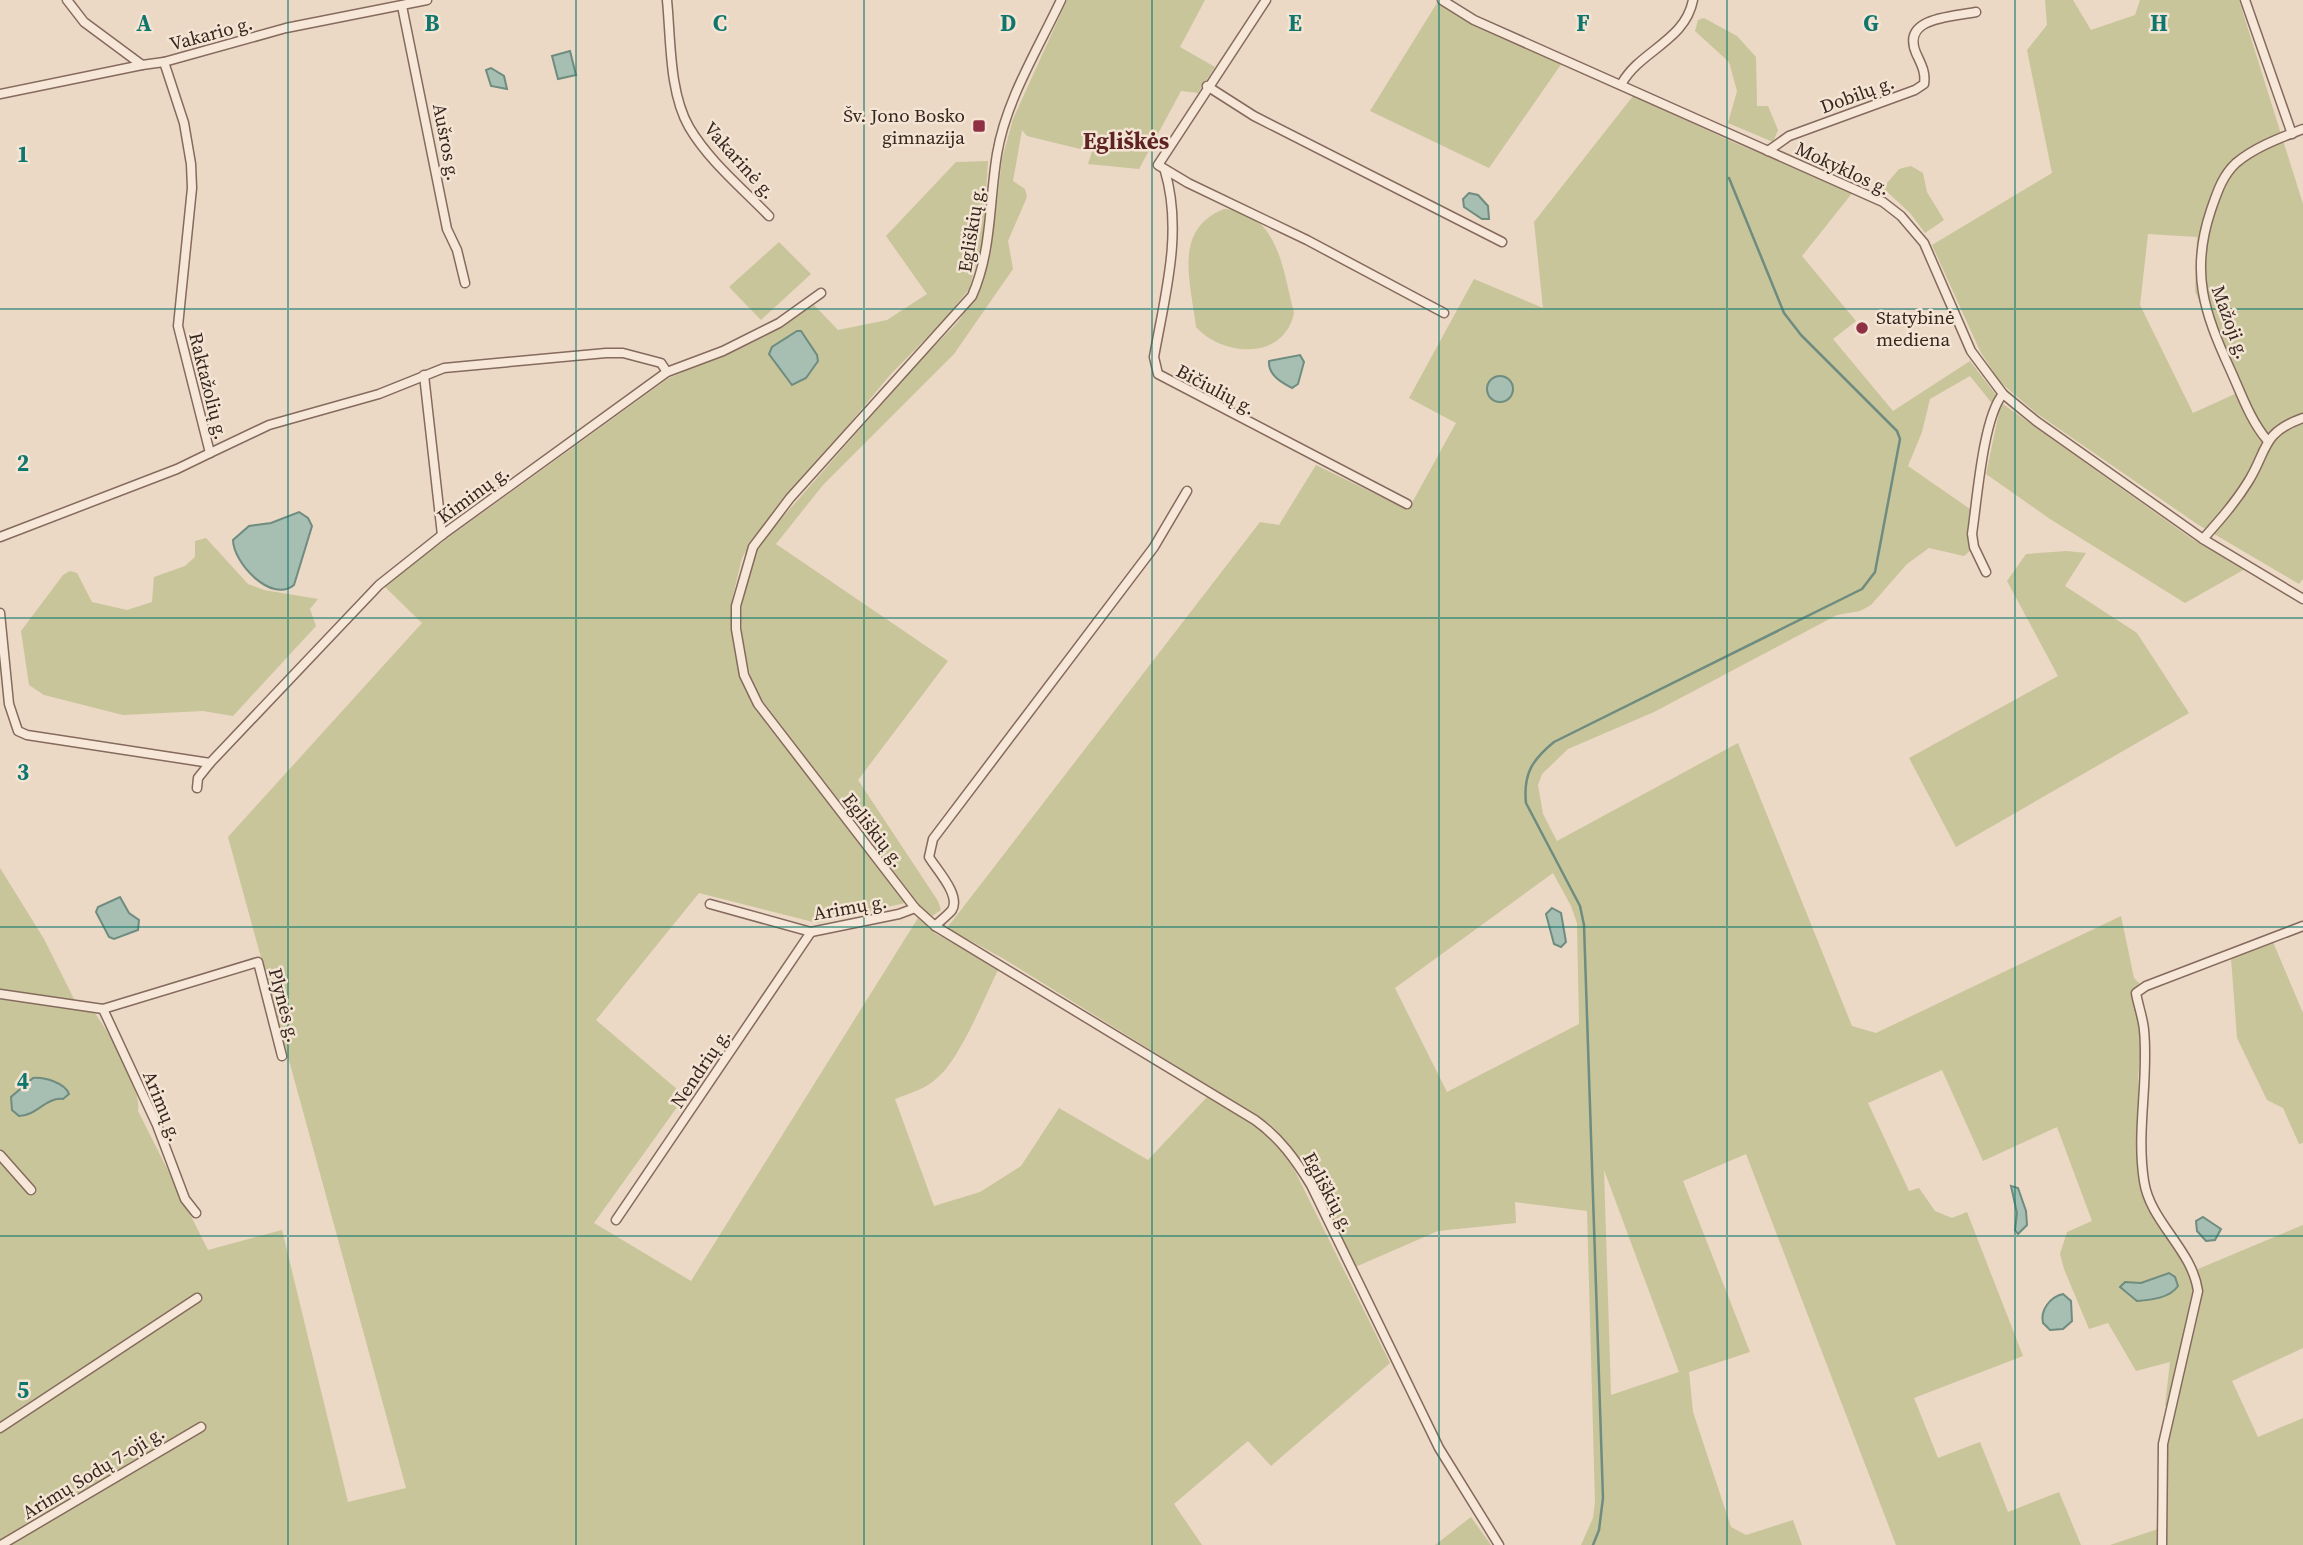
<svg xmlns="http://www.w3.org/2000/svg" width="2303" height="1545" font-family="'Source Serif 4',serif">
<rect width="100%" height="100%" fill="#ebd8c5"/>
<!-- green -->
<g fill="#c8c59a" fill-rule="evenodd">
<path d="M 1067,0 L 1205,0 L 1180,47 L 1215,67 L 1198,93 L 1181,91 L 1139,169 L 1088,164 L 1095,142 L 1080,149 L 1027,136 L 1022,130 L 1013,181 L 1025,189 L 1027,197 L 1008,241 L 1013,269 L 954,354 L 823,485 L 776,544 L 948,661 L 858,780 L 938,901 L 941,910 L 932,916 L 921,907 L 759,696 C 736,649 735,590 760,543 L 917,364 L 957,323 L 977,295 L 991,252 L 1002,159 L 1013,119 Z"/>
<path d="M 2045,0 L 2073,0 L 2091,30 L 2135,15 L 2140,0 L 2239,0 L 2303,204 L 2303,579 L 2299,584 L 2197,524 L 2036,413 L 2000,382 L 1980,351 L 1932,245 L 2052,173 L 2027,50 L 2047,25 ZM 2148,234 L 2197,237 L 2195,291 L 2237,393 L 2193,413 L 2140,305 Z"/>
<path d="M 1437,3 L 1482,28 L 1562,63 L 1489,168 L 1370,111 Z"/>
<path d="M 1704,18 L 1737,36 L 1756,57 L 1757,106 L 1768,106 L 1778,130 L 1773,142 L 1728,123 L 1737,91 L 1729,62 L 1695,31 L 1698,20 Z"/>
<path d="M 1633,96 L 1735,143 L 1853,192 L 1802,256 L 1856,321 L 1833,339 L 1893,411 L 1970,361 L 2003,404 L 2192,539 L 2245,569 L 2185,603 L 2050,519 L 1986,474 L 1999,412 L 1970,376 L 1930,399 L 1922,432 L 1908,466 L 1970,509 L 1967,530 L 1970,551 L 1964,556 L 1929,548 L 1907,564 L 1871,605 L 1860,611 L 1837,615 L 1654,712 L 1568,749 L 1542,774 L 1538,785 L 1543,814 L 1557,841 L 1738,743 L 1852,1026 L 1876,1033 L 2121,916 L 2134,978 L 2140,984 L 2134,998 L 2142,1040 L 2138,1078 L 2141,1183 L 2146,1202 L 2188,1266 L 2194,1284 L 2169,1405 L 2165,1406 L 2170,1362 L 2136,1371 L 2108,1323 L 2089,1329 L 2064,1269 L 2060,1254 L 2067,1232 L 2092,1221 L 2057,1127 L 1983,1161 L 1942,1070 L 1868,1103 L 1909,1191 L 1919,1188 L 1935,1211 L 1952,1218 L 1967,1212 L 2023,1356 L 1914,1398 L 1938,1458 L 1980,1442 L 2008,1512 L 2059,1492 L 2081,1545 L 1896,1545 L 1746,1154 L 1683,1181 L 1750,1352 L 1689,1372 L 1693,1412 L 1731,1527 L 1746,1535 L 1793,1520 L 1802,1545 L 1581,1545 L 1593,1518 L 1595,1502 L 1587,1211 L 1515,1202 L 1516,1223 L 1438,1231 L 1353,1268 C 1330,1217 1311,1163 1270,1124 L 1004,959 L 947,928 L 1260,522 L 1279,525 L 1316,465 L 1408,510 L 1456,423 L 1409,398 L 1474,279 L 1543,308 L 1534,222 ZM 1553,873 L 1571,906 L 1577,923 L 1579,1024 L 1447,1092 L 1395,988 ZM 1604,1170 L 1679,1372 L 1611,1395 ZM 2147,1281 L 2164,1296 L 2137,1301 L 2138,1283 Z"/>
<path d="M 988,161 L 983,240 L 969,289 L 946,318 L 890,375 L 751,542 L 742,558 L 732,600 L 736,657 L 742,681 L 766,724 L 876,861 L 905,903 L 817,923 L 699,893 L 596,1020 L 685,1096 L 594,1223 L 691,1281 L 918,918 L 936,934 L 999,968 C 985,996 960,1059 938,1077 C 926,1089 910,1093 895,1099 L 934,1206 L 980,1192 L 1021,1166 L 1059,1108 L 1148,1160 L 1208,1096 L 1258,1127 L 1286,1153 L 1390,1363 L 1271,1466 L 1248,1441 L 1174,1504 L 1202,1545 L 0,1545 L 0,868 L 44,939 L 79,1009 L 94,1012 C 109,1033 142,1086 138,1111 L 208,1250 L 282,1230 L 348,1502 L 406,1488 L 228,837 L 422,623 L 383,585 L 669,378 L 759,339 L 814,305 L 838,330 L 887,320 L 927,294 L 886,236 L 956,162 Z"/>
<path d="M 1911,166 L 1923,173 L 1927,192 L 1944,220 L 1925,233 L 1910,213 L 1883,188 L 1899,169 Z"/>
<path d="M 1224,209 C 1279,211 1283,272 1294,313 C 1284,361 1223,357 1196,327 C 1191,282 1172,230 1224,209 Z"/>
<path d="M 779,242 L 811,274 L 761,320 L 729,287 Z"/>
<path d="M 206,538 L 248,584 L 264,590 L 318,599 L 310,609 L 316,626 L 233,716 L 203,711 L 123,715 L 44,695 L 29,685 L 21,631 L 63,575 L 70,571 L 77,573 L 92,602 L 127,610 L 152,602 L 154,577 L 185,566 L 195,557 L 195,541 Z"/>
<path d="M 2066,551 L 2086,553 L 2065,586 L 2137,633 L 2189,713 L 1956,847 L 1909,758 L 2058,676 L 2007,581 L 2026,554 Z"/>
<path d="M 2273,942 L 2303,1013 L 2303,1143 L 2299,1144 L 2283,1108 L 2267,1100 L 2237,1038 L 2231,958 Z"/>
<path d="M 2303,1225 L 2303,1348 L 2232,1381 L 2258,1437 L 2303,1418 L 2303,1545 L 2167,1545 L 2167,1450 L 2201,1302 L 2198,1269 Z"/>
<path d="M 1471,1517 L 1491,1545 L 1435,1545 Z"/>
<path d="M 2158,1529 L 2158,1545 L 2110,1545 Z"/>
</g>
<!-- water -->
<g fill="#a7bfb3" stroke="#6e8c7f" stroke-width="2">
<path d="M 570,51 L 576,75 L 558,79 L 552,56 Z"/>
<path d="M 491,68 L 504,76 L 507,89 L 491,86 L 486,70 Z"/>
<path d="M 1469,193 L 1478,195 L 1488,206 L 1489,219 L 1482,219 L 1464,207 L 1463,199 Z"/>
<path d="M 797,331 L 801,331 L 817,355 L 818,361 L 806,378 L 792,385 L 769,354 L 772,347 Z"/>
<path d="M 1300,355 L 1304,362 L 1298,384 L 1292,388 C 1281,382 1268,375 1269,361 Z"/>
<circle cx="1500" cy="389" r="13"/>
<path d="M 299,512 L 308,518 L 312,526 L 294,585 C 271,604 233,562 233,540 L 249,526 L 271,523 Z"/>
<path d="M 120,897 L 129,913 L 139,920 L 138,930 L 114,939 L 109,937 L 96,912 L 98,907 Z"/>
<path d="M 1552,908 L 1561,913 L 1566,942 L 1561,947 L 1554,944 L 1546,914 Z"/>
<path d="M 33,1078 C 45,1077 65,1083 69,1094 L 63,1099 C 46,1097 36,1116 19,1116 L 12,1110 L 11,1097 Z"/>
<path d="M 2011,1186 L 2018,1188 L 2026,1211 L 2027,1225 L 2018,1234 L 2015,1230 L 2017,1213 Z"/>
<path d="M 2203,1217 L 2221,1229 L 2215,1240 L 2206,1241 L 2197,1231 L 2196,1221 Z"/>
<path d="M 2169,1273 L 2175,1277 L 2178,1286 C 2170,1298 2151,1300 2137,1301 L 2120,1287 L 2125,1282 L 2141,1283 Z"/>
<path d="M 2063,1294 L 2071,1301 L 2072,1321 L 2063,1329 L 2050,1330 L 2043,1323 C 2040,1310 2050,1297 2063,1294 Z"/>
</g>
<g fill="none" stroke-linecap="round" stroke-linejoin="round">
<!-- stream -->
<path stroke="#6e8c7f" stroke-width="2.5" d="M 1593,1545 L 1599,1530 L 1603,1498 L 1584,925 L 1580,906 L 1526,803 C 1523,774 1532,760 1554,742 L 1862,589 L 1875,572 L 1900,439 L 1897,431 L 1801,335 L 1784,313 L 1729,178"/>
<!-- minor casing -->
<g stroke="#856a5d" stroke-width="11">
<g id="minor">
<path d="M 67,0 L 84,22 L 142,65 L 164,62 L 286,28 L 427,0"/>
<path d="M 667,0 C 671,40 669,92 689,127 C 709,161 742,188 769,216"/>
<path d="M 1061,0 C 1038,49 1006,100 997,154 C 989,202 992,251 972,296 L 790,498 L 753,547 L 736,606 L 736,629 L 744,675 L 758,704 L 915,908 L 935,926 L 1255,1120 C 1280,1138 1295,1159 1311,1185 L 1439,1448 L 1499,1545"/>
<path d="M 1266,0 L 1158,165 L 1188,183 L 1307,240 L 1444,313"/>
<path d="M 1442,0 L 1474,20 L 1883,202 L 1901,216 L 1924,243 L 1971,351 L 2003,394 L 2036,421 L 2203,539 L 2303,599"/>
<path d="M 2245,0 L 2292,134"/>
<path d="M 402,6 L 447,229 L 457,250 L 465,283"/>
<path d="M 1622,83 C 1641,50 1685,41 1693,0"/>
<path d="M 1207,86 L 1254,116 L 1502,242"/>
<path d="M 0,94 L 142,65"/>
<path d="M 1768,151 L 1789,136 L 1915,90 L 1924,84 C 1926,72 1921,64 1916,53 C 1901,17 1952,17 1976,12"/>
<path d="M 1165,171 C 1183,232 1165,295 1154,357 L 1158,374 L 1407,504"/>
<path d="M 424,375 L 442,535"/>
<path d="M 2267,440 C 2250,420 2241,393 2230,369 C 2204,312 2190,272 2211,210 C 2217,193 2222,176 2236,163 C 2255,147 2280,138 2303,129"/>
<path d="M 210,453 L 269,425 L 379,394 L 444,368 L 606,353 L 623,353 L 661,363 L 667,372"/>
<path d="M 0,537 L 177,469 L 210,453 L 178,326 L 192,188 L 191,164 L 184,123 L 164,62"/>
<path d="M 2203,539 C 2219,521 2235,503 2248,482 C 2268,450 2261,433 2303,418"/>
<path d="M 1986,572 L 1974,547 L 1972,534 C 1977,501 1983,417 2003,394"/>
<path d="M 0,613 L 9,704 L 18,731 L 27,735 L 210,763"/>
<path d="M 197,788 L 198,778 L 210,763 L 379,585 L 442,535 L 667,372 L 723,351 L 779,323 L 821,293"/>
<path d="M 710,904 L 811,932 L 899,914 L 915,908"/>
<path d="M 935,926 C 940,921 948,915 952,910 C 961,895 936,869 929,857 L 933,839 L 1154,547 L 1187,491"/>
<path d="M 0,994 L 103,1009 L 258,962 L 282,1056"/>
<path d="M 103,1009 L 157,1125 L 185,1199 L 196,1213"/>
<path d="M 0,1155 L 31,1190"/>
<path d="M 616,1220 L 811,932"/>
<path d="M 0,1428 L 197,1298"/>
<path d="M 1,1545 L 201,1427"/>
<path d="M 2162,1545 L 2163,1444 L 2198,1291 C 2192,1249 2150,1222 2144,1181 C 2136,1130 2149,1080 2144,1030 C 2143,1018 2138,1005 2136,993 L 2146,986 L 2303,926"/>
</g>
</g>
<!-- minor -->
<use href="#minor" stroke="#f6e7d8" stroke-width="8"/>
</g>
<!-- grid -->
<path fill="none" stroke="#0f766e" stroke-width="2" stroke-opacity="0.55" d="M 288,0 L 288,1545M 576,0 L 576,1545M 864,0 L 864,1545M 1152,0 L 1152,1545M 1439,0 L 1439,1545M 1727,0 L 1727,1545M 2015,0 L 2015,1545M 0,309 L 2303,309M 0,618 L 2303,618M 0,927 L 2303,927M 0,1236 L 2303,1236"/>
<!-- markers -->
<g fill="#8f3144" stroke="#f3e4d4" stroke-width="2.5">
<rect x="972" y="119" width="14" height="14" rx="3.5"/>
<circle cx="1862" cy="328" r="7"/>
</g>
<g text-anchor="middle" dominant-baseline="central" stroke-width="5" stroke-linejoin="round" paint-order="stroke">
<!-- street labels -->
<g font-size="19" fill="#36261f" stroke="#f3e4d4">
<text transform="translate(211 33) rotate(-15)">Vakario g.</text>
<text transform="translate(1857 94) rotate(-20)">Dobilų g.</text>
<text transform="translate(447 142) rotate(79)">Aušros g.</text>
<text transform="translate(740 160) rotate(48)">Vakarinė g.</text>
<text transform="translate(1843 168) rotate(25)">Mokyklos g.</text>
<text transform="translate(971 229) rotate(-81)">Egliškių g.</text>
<text transform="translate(2231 322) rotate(70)">Mažoji g.</text>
<text transform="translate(209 386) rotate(76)">Raktažolių g.</text>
<text transform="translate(1216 389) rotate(28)">Bičiulių g.</text>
<text transform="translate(473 494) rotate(-36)">Kiminų g.</text>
<text transform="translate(874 830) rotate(52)">Egliškių g.</text>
<text transform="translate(850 907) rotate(-10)">Arimų g.</text>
<text transform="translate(285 1005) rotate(75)">Plynės g.</text>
<text transform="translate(700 1068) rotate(-56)">Nendrių g.</text>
<text transform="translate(163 1106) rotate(68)">Arimų g.</text>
<text transform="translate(1329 1192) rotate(62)">Egliškių g.</text>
<text transform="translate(93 1472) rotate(-31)">Arimų Sodų 7-oji g.</text>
</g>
<!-- poi labels -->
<g font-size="19" fill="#36261f" stroke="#f3e4d4" text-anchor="end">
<text x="965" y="115">Šv. Jono Bosko<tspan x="965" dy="22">gimnazija</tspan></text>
<text x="1876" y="317" text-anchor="start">Statybinė<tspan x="1876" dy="22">mediena</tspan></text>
</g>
<!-- quarter labels -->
<g font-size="23" font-weight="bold" fill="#5f2322" stroke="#f3e4d4">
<text x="1126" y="141">Egliškės</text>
</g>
</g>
<g font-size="23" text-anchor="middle" font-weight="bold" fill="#0f766e" stroke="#f3e4d4" stroke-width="5" stroke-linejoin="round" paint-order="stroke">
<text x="144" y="31">A</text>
<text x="432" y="31">B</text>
<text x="720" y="31">C</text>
<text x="1008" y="31">D</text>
<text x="1295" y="31">E</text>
<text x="1583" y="31">F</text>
<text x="1871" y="31">G</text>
<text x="2159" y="31">H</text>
<text x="23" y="162">1</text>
<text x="23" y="471">2</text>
<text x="23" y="780">3</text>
<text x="23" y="1089">4</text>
<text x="23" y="1398">5</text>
</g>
</svg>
